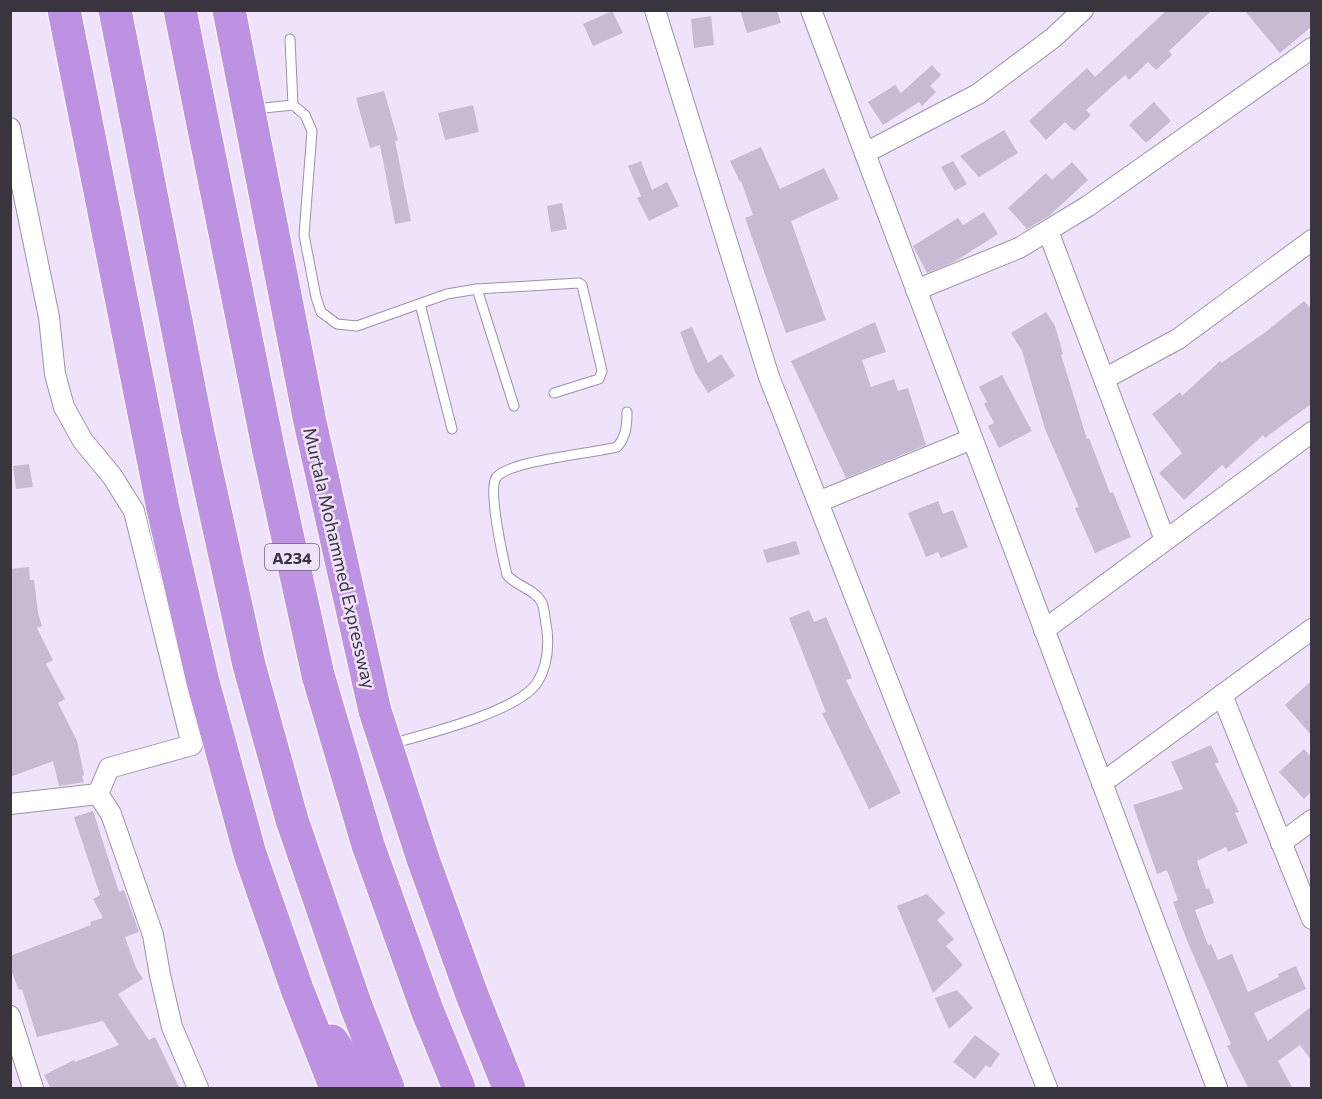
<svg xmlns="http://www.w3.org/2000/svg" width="1322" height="1099" font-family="Commissioner,sans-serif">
<rect width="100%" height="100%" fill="#efe2fb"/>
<!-- building -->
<g fill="#c7bbd3">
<path d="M 740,10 L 777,10 L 781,23 L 747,33 Z"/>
<path d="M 1167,10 L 1212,10 L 1169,51 L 1172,55 L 1156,70 L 1148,62 L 1129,80 L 1125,75 L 1086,110 L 1091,115 L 1074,131 L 1065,122 L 1046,140 L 1029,121 L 1087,68 L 1095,77 Z"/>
<path d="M 1244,10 L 1311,10 L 1311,27 L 1280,53 Z"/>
<path d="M 612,11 L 623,33 L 593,46 L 583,24 Z"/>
<path d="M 711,16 L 714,45 L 694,48 L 691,19 Z"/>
<path d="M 932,65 L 941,75 L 930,86 L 936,92 L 922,106 L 919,102 L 883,125 L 868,102 L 895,85 L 901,93 Z"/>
<path d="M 384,91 L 398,140 L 395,141 L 411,221 L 395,224 L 380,145 L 370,148 L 356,98 Z"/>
<path d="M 1154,102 L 1171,121 L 1146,143 L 1129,125 Z"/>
<path d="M 473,105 L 479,132 L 445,140 L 438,113 Z"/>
<path d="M 1004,130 L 1018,153 L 979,177 L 960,156 Z"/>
<path d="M 761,147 L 780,189 L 824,168 L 839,199 L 791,221 L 826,320 L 786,333 L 745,218 L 753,215 L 741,181 L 740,182 L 730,161 Z"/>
<path d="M 641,161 L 652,190 L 667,182 L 679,206 L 649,221 L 637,198 L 641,196 L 628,166 Z"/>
<path d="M 953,161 L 967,184 L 955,191 L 941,167 Z"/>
<path d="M 1072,162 L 1088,180 L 1049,216 L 1027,229 L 1008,208 L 1046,173 L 1052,180 Z"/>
<path d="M 562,203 L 567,229 L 551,232 L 547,206 Z"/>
<path d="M 984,212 L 998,234 L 954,262 L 927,273 L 913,246 L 958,218 L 963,225 Z"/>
<path d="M 1304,301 L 1311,309 L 1311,404 L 1265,438 L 1263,435 L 1226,469 L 1222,465 L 1184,500 L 1159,473 L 1182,453 L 1152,414 L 1180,392 L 1182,396 L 1220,361 L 1221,363 L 1267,331 Z"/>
<path d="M 1046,312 L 1055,326 L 1063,354 L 1061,355 L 1087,439 L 1089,438 L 1110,493 L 1113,492 L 1131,537 L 1095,553 L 1075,508 L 1079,507 L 1045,429 L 1022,351 L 1011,333 Z"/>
<path d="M 875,322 L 886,352 L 862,360 L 871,387 L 894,379 L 898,391 L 908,388 L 926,445 L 846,478 L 791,361 Z"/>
<path d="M 692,327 L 708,363 L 721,354 L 735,376 L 708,393 L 695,372 L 680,332 Z"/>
<path d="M 1002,375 L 1032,431 L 999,448 L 988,426 L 994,423 L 984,404 L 987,402 L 979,387 Z"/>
<path d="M 29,464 L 33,487 L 16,489 L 13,466 Z"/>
<path d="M 938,501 L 943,514 L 953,510 L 968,547 L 941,558 L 938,552 L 926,557 L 908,513 Z"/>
<path d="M 796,541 L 800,554 L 767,563 L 763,550 Z"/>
<path d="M 29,567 L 30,580 L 34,580 L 38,613 L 42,626 L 37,628 L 53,660 L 46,664 L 65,699 L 58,703 L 77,741 L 84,775 L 82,776 L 84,782 L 59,786 L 53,761 L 10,777 L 10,569 Z"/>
<path d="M 809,610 L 814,622 L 826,617 L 852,678 L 846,680 L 901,793 L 869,809 L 822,713 L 826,712 L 789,618 Z"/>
<path d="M 1311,681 L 1311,735 L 1285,705 Z"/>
<path d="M 1211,745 L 1219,762 L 1215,764 L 1239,812 L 1235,813 L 1248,843 L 1228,852 L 1226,847 L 1197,861 L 1206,889 L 1209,888 L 1214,903 L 1195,910 L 1208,945 L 1211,944 L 1218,960 L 1232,954 L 1248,992 L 1279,977 L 1278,974 L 1296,966 L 1306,989 L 1254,1013 L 1268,1041 L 1311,1007 L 1311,1060 L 1300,1045 L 1278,1061 L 1293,1089 L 1249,1089 L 1227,1046 L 1231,1044 L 1186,938 L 1173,902 L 1178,900 L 1167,870 L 1157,874 L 1133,805 L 1183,789 L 1171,762 Z"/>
<path d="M 1304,749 L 1311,757 L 1311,792 L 1304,799 L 1279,772 Z"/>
<path d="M 93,811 L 119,892 L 124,890 L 139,932 L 125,937 L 136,968 L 143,979 L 118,994 L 149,1040 L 155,1037 L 180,1089 L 51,1089 L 44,1075 L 74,1060 L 75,1062 L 119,1045 L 103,1021 L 37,1037 L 22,989 L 19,990 L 10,968 L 10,956 L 91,925 L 90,922 L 103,918 L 93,899 L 100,895 L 74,817 Z"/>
<path d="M 927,894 L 945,913 L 937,920 L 954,939 L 946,946 L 963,965 L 933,993 L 897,906 Z"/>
<path d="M 957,990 L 973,1008 L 949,1029 L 935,998 Z"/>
<path d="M 975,1035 L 1000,1054 L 990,1068 L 986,1065 L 975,1079 L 953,1062 Z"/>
</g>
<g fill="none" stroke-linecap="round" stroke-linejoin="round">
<!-- lane casing -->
<g stroke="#9d91a8" stroke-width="11">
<g id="lane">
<path d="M 290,39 L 293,105"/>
<path d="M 254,109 L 293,105 L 305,115 L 312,131 L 304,235 L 316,297 L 321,312 L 337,324 L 357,326 L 447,294 L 477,289 L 579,283 L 582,285 L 602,371 L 599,379 L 554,393"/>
<path d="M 477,289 L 514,406"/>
<path d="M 420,304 L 452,429"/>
<path d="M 391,744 C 426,734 517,712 537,683 C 547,667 549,648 547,630 C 545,622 545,610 542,603 C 535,589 516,586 507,575 C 503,558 488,491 496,478 C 506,461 595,453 617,447 C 626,437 627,426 627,412"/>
</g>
</g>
<!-- street casing -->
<g stroke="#9d91a8" stroke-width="22">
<g id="street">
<path d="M 655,10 L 769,377 L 1047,1088"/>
<path d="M 811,10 L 1217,1088"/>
<path d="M 10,128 L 49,317 L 55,374 L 64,407 L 83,441 L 112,476 L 134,511 L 192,745 L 109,768 L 98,794"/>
<path d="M 865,153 L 978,94 L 1053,38 L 1083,10"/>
<path d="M 1048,231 L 1165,540"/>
<path d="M 916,290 L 1019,248 L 1088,206 L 1312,48"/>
<path d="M 1104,379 L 1178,339 L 1312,240"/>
<path d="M 818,502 L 972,439"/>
<path d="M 1044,630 L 1312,432"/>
<path d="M 1222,695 L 1312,919"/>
<path d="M 1102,783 L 1312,629"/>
<path d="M 98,794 L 111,814 L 153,935 L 160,975 L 172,1027 L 198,1088"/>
<path d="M 10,804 L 98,794"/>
<path d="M 1281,843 L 1312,820"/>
<path d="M 10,1016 L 33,1088"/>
</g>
</g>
<!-- highway casing -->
<g stroke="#fff" stroke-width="35">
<g id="highway">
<path d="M 64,10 L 163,509 L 203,682 L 250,854 L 297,989 L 336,1088"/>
<path d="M 115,10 L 198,433 L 249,665 L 292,820 L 356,1006 L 388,1088"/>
<path d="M 180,10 L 269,452 L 318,675 L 368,845 L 427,1010 L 459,1088"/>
<path d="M 229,10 L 310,422 L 375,711 L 423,859 L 472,995 L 509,1088"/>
<path d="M 332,1041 L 364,1088"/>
</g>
</g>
<!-- lane -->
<use href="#lane" stroke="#fff" stroke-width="9"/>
<!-- street -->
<use href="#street" stroke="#fff" stroke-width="20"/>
<!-- highway -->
<use href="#highway" stroke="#bd92e2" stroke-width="33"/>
</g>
<g text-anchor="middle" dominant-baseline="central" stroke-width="5" stroke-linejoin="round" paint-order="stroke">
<!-- shield labels -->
<rect fill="#efe2fb" stroke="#706876" stroke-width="1.5" x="265" y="544" width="54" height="26" rx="4.5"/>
<g font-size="16" font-weight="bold" fill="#39343d">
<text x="292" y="557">A234</text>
</g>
<!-- street labels -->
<g font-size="18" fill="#39343d" stroke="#efe2fb">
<text transform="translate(340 558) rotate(77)">Murtala Mohammed Expressway</text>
</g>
</g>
<!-- border -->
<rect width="1322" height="1099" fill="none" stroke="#39343d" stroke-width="24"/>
</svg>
